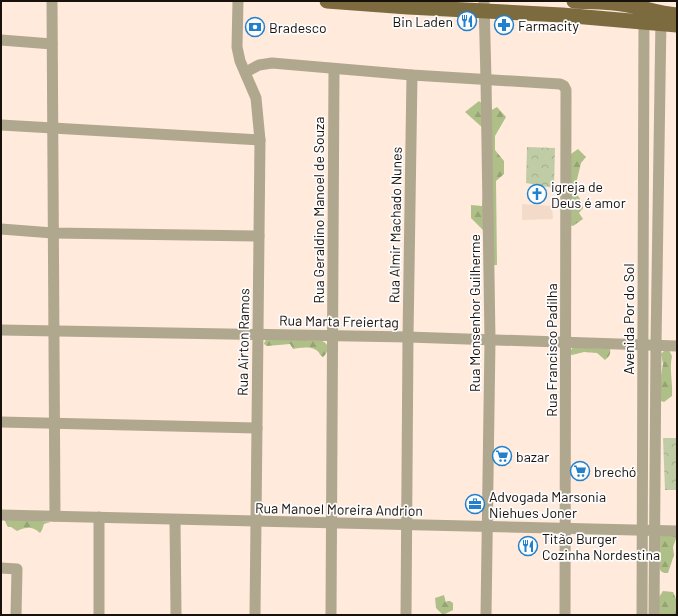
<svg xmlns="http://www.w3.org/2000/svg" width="678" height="616" font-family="Barlow,sans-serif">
<defs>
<pattern id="forest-firs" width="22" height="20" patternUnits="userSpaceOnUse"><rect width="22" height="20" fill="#afbf88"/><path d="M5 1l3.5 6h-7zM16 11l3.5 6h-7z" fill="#96a374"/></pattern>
<pattern id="park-crowns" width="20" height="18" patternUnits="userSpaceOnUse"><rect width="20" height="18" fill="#c0cca5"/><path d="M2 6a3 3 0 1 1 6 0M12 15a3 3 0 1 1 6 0" fill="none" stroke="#a4ae8d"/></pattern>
</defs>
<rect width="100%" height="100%" fill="#ffeadc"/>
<!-- built -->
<path fill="#f3dac9" d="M 522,204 L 552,206 L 553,219 L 522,220 Z"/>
<!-- forest -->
<g fill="url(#forest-firs)">
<path d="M 479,101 L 490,111 L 497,107 L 506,117 L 495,136 L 495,150 L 504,161 L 504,174 L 496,181 L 497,265 L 484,265 L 485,232 L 471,218 L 471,205 L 482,206 L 485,173 L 484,129 L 465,112 Z"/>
<path d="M 578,149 L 586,157 L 581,163 L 574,192 L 579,197 L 583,208 L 579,213 L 583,219 L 573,226 L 565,224 L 571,154 Z"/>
<path d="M 267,338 L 322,341 C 330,344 329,352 323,357 C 319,355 320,352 316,350 C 310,346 299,348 293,349 L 290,344 L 267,346 L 264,344 L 265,341 Z"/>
<path d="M 573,347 L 610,349 C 611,354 609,357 605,360 L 597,353 L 584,352 L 572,355 L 569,353 Z"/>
<path d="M 665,350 L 669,350 L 672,356 C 669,369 673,383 672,396 L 664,402 L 661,401 L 660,381 L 663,364 L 661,354 Z"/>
<path d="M 3,517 L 50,522 L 44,524 L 42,530 L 40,533 C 32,526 27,527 17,531 L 11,527 L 8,527 Z"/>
<path d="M 661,533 L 677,536 L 673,547 L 674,555 L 668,573 C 656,574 660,562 661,556 C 661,552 659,550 658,546 C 658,542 660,537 661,533 Z"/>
<path d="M 663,591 L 673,592 L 677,601 L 677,615 L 660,615 L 659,614 L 659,597 Z"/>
<path d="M 444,595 L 446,603 L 447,601 L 450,601 L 453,603 L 453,610 L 443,615 L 436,608 L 435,598 Z"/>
</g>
<!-- park -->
<g fill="url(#park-crowns)">
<path d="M 527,147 L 555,148 L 554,188 L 526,183 Z"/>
<path d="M 663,438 L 677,438 L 677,490 L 665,490 Z"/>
</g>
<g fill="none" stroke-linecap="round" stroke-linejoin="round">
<!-- minor -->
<g stroke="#b0a78f" stroke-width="11">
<path d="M 52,1 L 55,516"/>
<path d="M 238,1 L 237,47 L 240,61 L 256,98 L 260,140 L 255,615"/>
<path d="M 484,1 L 486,80 L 490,340 L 486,615"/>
<path d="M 1,40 L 52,44"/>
<path d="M 246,72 L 259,65 L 272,63 L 412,75 L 560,84 L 564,86 L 566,90 L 565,615"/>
<path d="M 1,125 L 260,140"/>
<path d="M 1,229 L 53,233 L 259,236"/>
<path d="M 1,330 L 408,337 L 677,346"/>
<path d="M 1,422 L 257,428"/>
<path d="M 1,515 L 677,531"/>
<path d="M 175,520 L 176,615"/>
<path d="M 1,568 L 17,569 L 16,615"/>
<path d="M 99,615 L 99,517"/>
<path d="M 331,615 L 334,69"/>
<path d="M 406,615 L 408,337 L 412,75"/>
<path d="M 642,615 L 644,16"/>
<path d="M 654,615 L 656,345 L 661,18"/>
</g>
<!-- major -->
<g stroke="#7c6b3f" stroke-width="15">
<path d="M 327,1 L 408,7 L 562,15 L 677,25"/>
<path d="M 574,1 C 592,2 610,2 628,5 C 644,8 660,14 677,15"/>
</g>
</g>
<!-- icons -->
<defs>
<g id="restaurant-ring" transform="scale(1)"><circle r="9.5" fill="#fcfcfc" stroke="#2280cc" stroke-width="1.5"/><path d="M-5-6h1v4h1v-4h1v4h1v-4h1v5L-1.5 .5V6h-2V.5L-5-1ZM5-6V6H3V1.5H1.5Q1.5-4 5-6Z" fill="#2280cc"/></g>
<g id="pharmacy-ring" transform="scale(1)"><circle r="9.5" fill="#fcfcfc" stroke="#2280cc" stroke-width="1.5"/><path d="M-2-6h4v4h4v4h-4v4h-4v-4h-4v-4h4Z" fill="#2280cc"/></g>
<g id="bank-ring" transform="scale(1)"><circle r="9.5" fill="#fcfcfc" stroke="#2280cc" stroke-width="1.5"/><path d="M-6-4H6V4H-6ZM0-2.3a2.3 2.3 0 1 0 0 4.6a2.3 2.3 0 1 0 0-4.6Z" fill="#2280cc"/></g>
<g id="church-ring" transform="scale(1)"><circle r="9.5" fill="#fcfcfc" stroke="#2280cc" stroke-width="1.5"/><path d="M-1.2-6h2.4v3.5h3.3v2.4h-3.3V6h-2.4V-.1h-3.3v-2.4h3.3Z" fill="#2280cc"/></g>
<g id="supermarket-ring" transform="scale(1)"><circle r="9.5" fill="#fcfcfc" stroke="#2280cc" stroke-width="1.5"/><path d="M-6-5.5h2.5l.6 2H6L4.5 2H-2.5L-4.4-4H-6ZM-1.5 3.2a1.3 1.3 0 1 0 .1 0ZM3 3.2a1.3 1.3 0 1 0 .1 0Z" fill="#2280cc"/></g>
<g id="office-ring" transform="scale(1)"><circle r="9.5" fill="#fcfcfc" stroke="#2280cc" stroke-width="1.5"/><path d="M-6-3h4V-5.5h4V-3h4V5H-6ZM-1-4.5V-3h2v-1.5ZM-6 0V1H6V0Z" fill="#2280cc"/></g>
</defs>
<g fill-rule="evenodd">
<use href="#restaurant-ring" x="467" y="21"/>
<use href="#pharmacy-ring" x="504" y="25"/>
<use href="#bank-ring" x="255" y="27"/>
<use href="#church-ring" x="537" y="194"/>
<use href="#supermarket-ring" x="502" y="456"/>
<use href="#supermarket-ring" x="580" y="471"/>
<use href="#office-ring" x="475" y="504"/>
<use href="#restaurant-ring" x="528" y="546"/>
</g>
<g text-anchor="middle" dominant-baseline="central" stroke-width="3.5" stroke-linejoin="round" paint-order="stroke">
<!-- poi labels -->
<g font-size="14" fill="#19110b" stroke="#fcfcfc" text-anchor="start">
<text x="453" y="21" text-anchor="end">Bin Laden</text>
<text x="518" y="25">Farmacity</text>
<text x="269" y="27">Bradesco</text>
<text x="551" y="186">igreja de<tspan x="551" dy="16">Deus é amor</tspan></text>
<text x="516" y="456">bazar</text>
<text x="594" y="471">brechó</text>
<text x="489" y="496">Advogada Marsonia<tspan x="489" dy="16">Niehues Joner</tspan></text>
<text x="542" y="538">Titão Burger<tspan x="542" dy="16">Cozinha Nordestina</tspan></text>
</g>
<!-- street labels -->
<g font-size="14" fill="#19110b" stroke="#fcfcfc">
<text transform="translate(318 210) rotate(-90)">Rua Geraldino Manoel de Souza</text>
<text transform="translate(395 225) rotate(-89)">Rua Almir Machado Nunes</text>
<text transform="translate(474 313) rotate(-90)">Rua Monsenhor Guilherme</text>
<text transform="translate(628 319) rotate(-90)">Avenida Por do Sol</text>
<text transform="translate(339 321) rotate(1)">Rua Marta Freiertag</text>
<text transform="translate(243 342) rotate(-89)">Rua Airton Ramos</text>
<text transform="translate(551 350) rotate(-90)">Rua Francisco Padilha</text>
<text transform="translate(339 509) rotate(1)">Rua Manoel Moreira Andrion</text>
</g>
</g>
<!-- border -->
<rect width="678" height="616" fill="none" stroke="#19110b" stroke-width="4"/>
</svg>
